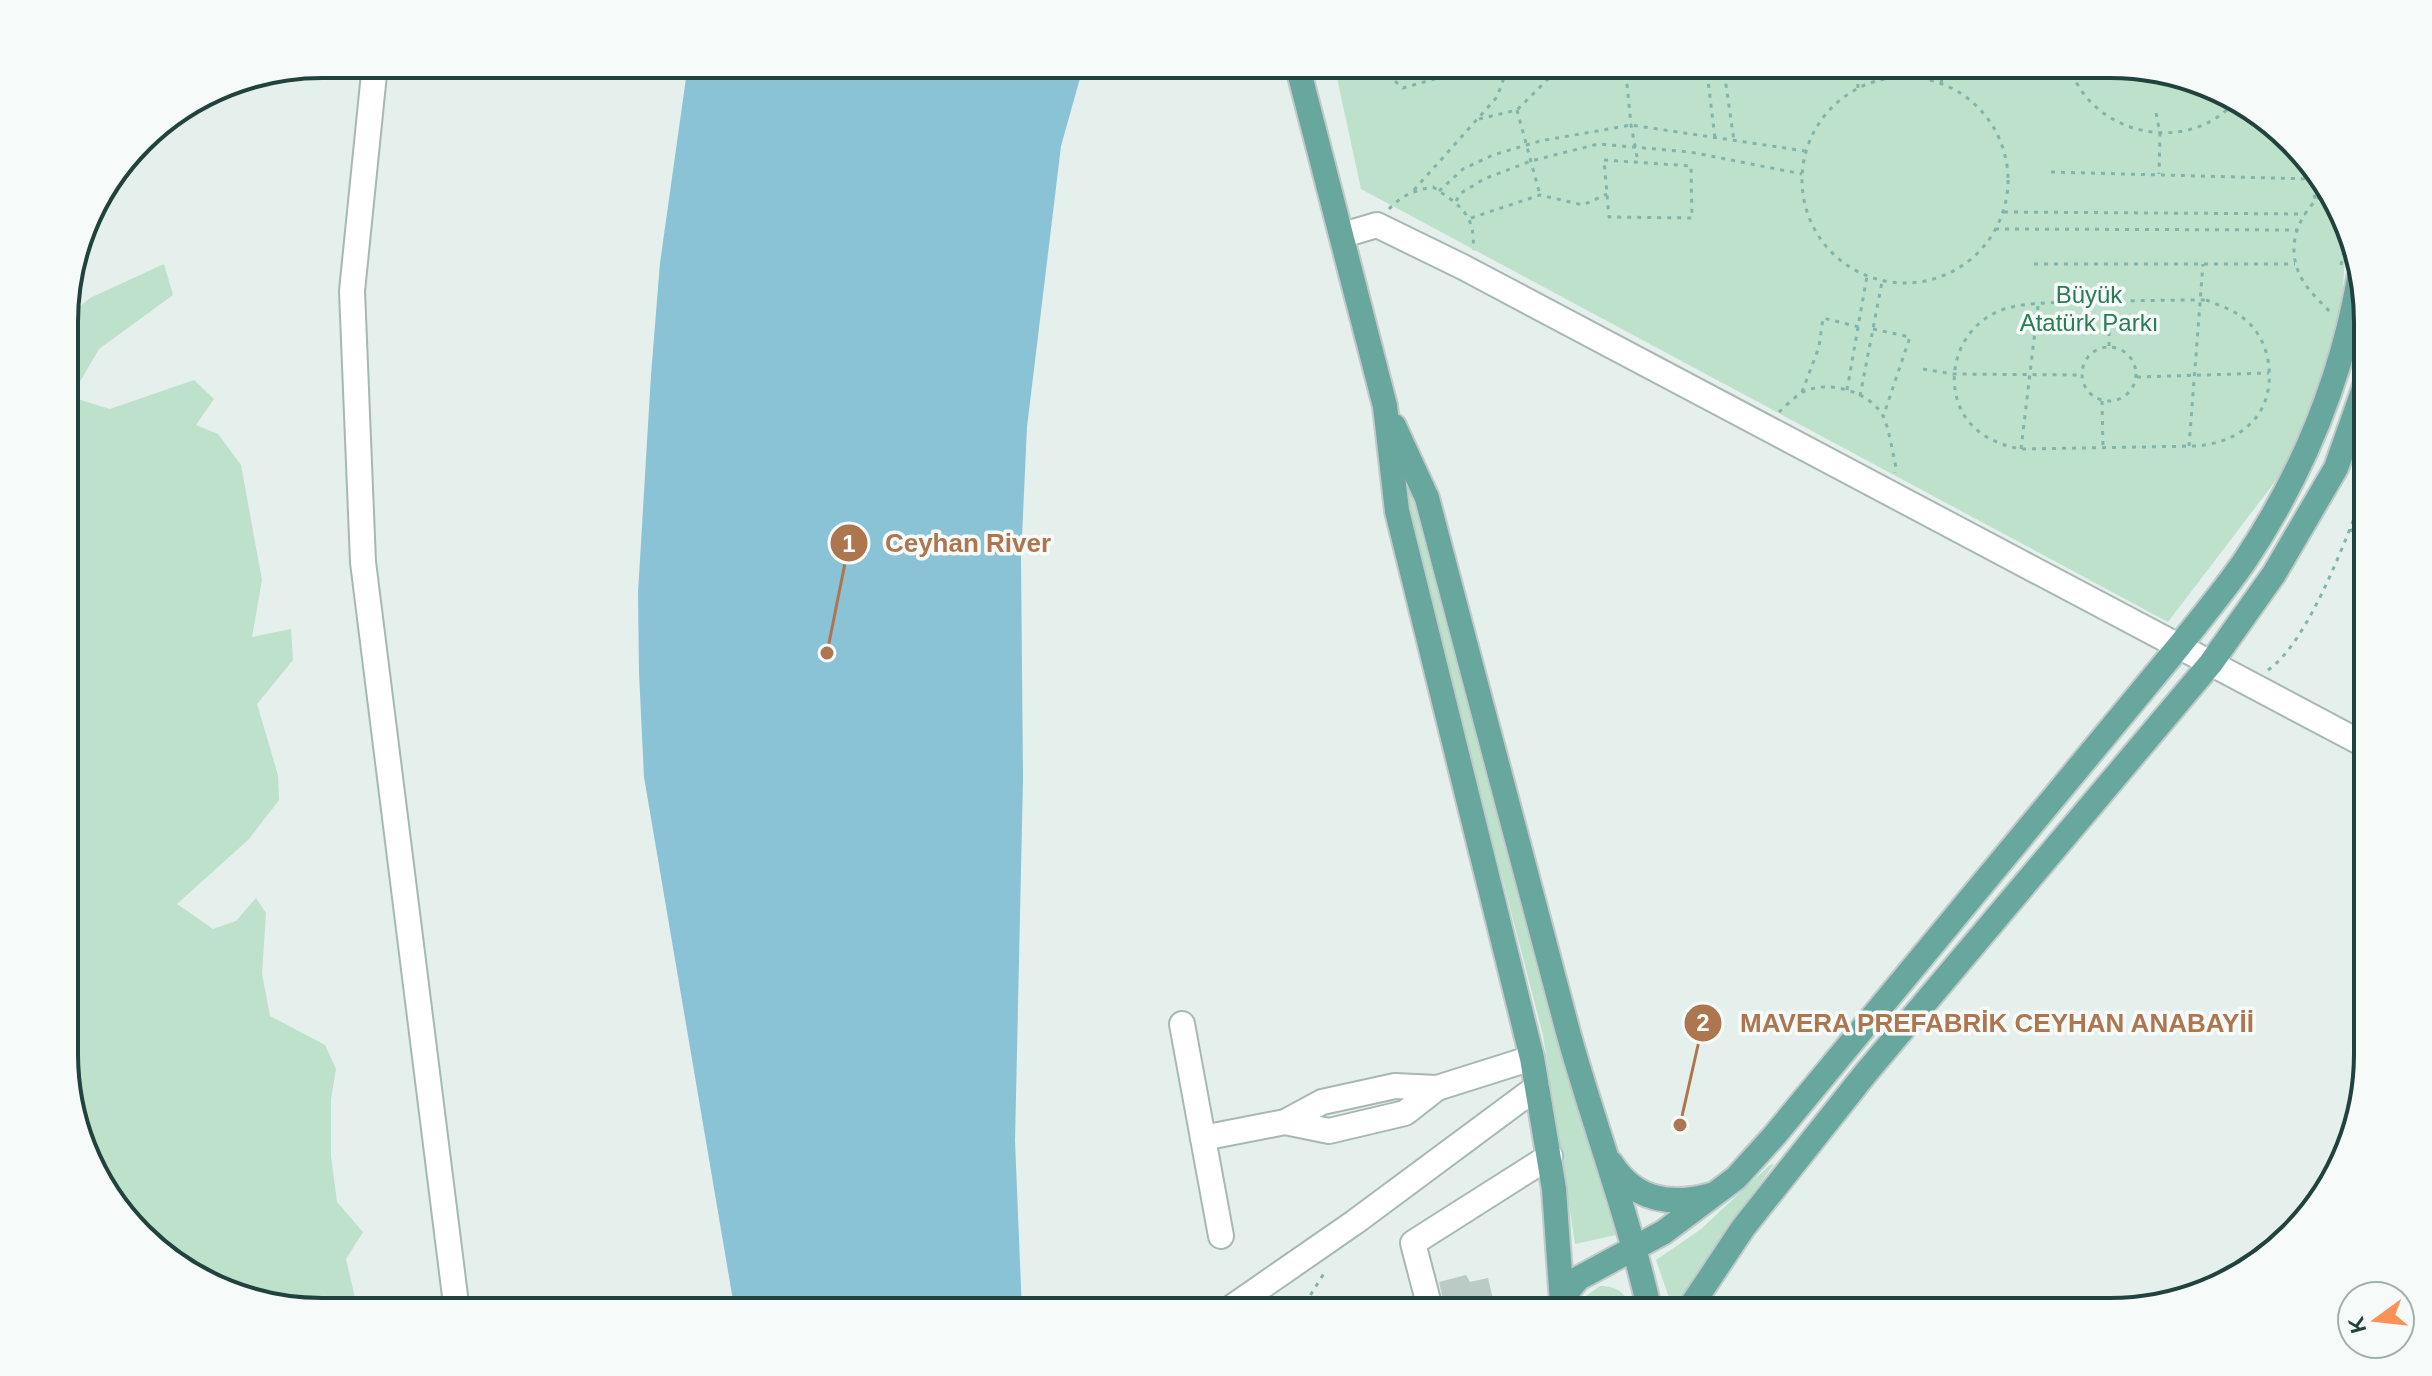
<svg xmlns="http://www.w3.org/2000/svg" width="2432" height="1376" font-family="Arial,sans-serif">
<rect width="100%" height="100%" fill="#e5efeb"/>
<!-- green -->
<g fill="#bde1cb">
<path d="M 1334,64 L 2110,64 L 2239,98 L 2325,179 L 2346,243 L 2341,314 L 2296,454 L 2168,622 L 1361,189 Z"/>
<path d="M 164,264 L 173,295 L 99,349 L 71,397 L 110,409 L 194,380 L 214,399 L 196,425 L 218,434 L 241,465 L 262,580 L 252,637 L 291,629 L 293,660 L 257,704 L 278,775 L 279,800 L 249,839 L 177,904 L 213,929 L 236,921 L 256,898 L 266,913 L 262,974 L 270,1016 L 325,1045 L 336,1069 L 331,1099 L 331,1156 L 337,1202 L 363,1232 L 346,1259 L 355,1298 L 355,1312 L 322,1312 L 193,1278 L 108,1198 L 66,1087 L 66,318 L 90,298 Z"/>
<path d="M 1410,489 L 1553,1030 L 1616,1235 L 1575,1244 L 1543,1035 L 1402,492 Z"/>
<path d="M 1774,1164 L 1710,1253 L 1674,1312 L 1656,1260 L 1700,1230 L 1770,1165 Z"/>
<path d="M 1600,1286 C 1617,1286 1629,1294 1629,1312 L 1581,1312 L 1585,1297 Z"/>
</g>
<!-- water -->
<path fill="#8ac2d6" d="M 688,64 L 1084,64 L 1061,146 L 1027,427 L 1021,558 L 1023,779 L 1015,1141 L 1022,1312 L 735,1312 L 644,777 L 639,672 L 638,593 L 651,375 L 660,263 Z"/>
<!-- building -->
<path fill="#bacac5" d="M 1466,1275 L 1470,1282 L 1488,1278 L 1496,1312 L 1446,1312 L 1439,1282 Z"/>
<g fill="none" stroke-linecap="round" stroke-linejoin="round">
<!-- minor casing -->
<g stroke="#a7b8b3" stroke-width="28">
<g id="minor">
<path d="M 375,64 L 352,291 L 363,562 L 457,1312"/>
<path d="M 1343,235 L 1377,225 L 1463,267 L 2367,746"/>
<path d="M 1182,1024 L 1221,1236"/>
<path d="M 1285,1122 L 1329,1131 L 1405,1113 L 1437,1088"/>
<path d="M 1203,1138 L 1285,1122 L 1322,1102 L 1395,1086 L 1437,1088 L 1532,1058"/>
<path d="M 1225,1312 L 1355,1222 L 1537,1087"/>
<path d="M 1431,1312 L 1413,1243 L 1550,1156"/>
</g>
</g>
<!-- major casing -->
<g stroke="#c1cac9" stroke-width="28">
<g id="major">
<path d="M 1297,64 L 1385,406 L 1397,511 L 1532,1058 L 1554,1189 L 1562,1303"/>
<path d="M 1394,426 L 1427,498 C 1474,676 1520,854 1568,1032 C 1594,1126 1629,1217 1650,1312"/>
<path d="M 1611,1163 C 1635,1201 1671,1206 1711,1195"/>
<path d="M 1562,1312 C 1563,1297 1569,1288 1579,1278 L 1664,1232 L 1736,1178 L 1774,1136 L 2180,645 C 2201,618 2224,591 2244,562 C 2301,477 2341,380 2359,279"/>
<path d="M 1687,1312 L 1743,1228 L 1865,1074 L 2211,663 L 2274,574 L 2336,468 L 2367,380"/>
</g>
</g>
<!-- path -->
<g stroke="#83b4ab" stroke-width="3" stroke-dasharray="4 6" stroke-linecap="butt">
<path d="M 1388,64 L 1389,76 L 1403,88 L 1486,64"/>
<path d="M 1625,64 L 1631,125 L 1638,162"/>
<path d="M 1706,64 L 1715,138"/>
<path d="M 1723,64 L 1734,141"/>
<path d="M 1857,64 L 1858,88"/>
<path d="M 2069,64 C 2089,136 2191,158 2238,98"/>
<path d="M 1919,76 L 1923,64"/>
<circle cx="1905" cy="180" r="103"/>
<path d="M 1941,83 L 1945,64"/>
<path d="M 1517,110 L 1540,195"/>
<path d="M 2156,113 L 2160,133 L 2159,174"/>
<path d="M 1479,119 L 1517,110 L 1563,64"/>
<path d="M 1604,160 L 1691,166 L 1692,218 L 1609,217 Z"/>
<path d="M 2310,165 L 2315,199"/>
<path d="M 2051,172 L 2310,179"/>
<path d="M 1414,190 L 1497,97 L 1509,64"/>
<path d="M 2328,190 C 2300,210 2283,246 2302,279 C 2309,292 2321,302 2331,313"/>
<path d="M 1439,191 L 1463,169 L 1493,155 L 1540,141 L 1631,125 L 1805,151"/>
<path d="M 1456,201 L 1461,193 L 1484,179 L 1531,161 L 1598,144 L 1690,152 L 1802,174"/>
<path d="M 1389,209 C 1402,195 1415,190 1433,187 C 1460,205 1476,215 1473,250"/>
<path d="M 2004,212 L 2305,214"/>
<path d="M 1471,218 L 1540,195 L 1583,205 L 1607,194"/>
<path d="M 1995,229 L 2297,230"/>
<path d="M 2034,264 L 2295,264"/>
<path d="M 2341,265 L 2346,241"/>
<path d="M 2206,300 C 2221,306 2237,311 2249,323 C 2275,348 2277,400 2250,424 C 2236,438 2218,443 2199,446 L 2021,449 C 1994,444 1970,432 1959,405 C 1944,365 1966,319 2008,308 C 2030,302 2054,303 2076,302 C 2119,301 2162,300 2206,300 Z"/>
<path d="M 1873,329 L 1910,337 L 1883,417"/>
<path d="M 2109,346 L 2109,287"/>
<circle cx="2109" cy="374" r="27"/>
<path d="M 1923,369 L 1953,374 L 2082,375"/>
<path d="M 2137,377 L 2269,373"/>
<path d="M 1847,390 L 1867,276"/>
<path d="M 1802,392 L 1819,347 L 1823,318 L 1859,327"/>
<path d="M 1860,396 L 1882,282"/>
<path d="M 2102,401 L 2103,448"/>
<path d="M 1779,412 C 1786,406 1794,397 1803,392 C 1828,379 1872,392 1884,418 C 1890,433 1892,451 1896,467 L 1895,473"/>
<path d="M 2189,446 L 2203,264"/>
<path d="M 2021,449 L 2038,306"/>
<path d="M 2349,531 L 2367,525"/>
<path d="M 2268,670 C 2309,642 2349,532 2367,484"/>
<path d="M 1300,1312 L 1326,1270"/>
</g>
<!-- minor -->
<use href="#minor" stroke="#fff" stroke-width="24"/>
<!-- major -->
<use href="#major" stroke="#67a79e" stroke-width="24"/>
</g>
<g text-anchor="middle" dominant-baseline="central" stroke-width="7" stroke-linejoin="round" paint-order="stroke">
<!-- park labels -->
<g font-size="24" fill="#2a7c53" stroke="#f6fbf9">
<text x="2089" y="294">Büyük<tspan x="2089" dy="28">Atatürk Parkı</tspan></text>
</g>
</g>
<!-- crop -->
<path d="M0 0H2432V1376H0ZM322 78H2110A244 244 0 0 1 2354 322V1054A244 244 0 0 1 2110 1298H322A244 244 0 0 1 78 1054V322A244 244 0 0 1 322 78Z" fill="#f6fbf9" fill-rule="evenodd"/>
<path fill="none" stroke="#22423d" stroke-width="4" d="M322 78H2110A244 244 0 0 1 2354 322V1054A244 244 0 0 1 2110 1298H322A244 244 0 0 1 78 1054V322A244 244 0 0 1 322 78Z"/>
<!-- callouts -->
<path fill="none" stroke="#ae764f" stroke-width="3" d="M827 653L849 543M1680 1125L1703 1023"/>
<g fill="#ae764f" stroke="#f6fbf9" stroke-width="3">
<circle cx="827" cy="653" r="8"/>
<circle cx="1680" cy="1125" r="8"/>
<circle cx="849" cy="543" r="20"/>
<circle cx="1703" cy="1023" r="20"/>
</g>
<g font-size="24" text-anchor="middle" font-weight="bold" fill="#fff">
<text x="849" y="552">1</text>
<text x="1703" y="1031">2</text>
</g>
<g font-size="26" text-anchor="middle" font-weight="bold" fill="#ae764f" stroke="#f6fbf9" stroke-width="7" stroke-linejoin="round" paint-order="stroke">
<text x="968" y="552">Ceyhan River</text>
<text x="1997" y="1032">MAVERA PREFABRİK CEYHAN ANABAYİİ</text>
</g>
<!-- north arrow -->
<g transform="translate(2376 1320) rotate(255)"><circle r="38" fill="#f6fbf9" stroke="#a1b1ae" stroke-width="2"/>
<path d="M0-6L14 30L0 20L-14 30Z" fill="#fa9258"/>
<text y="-12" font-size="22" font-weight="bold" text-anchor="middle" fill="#22423d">K</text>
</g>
</svg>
